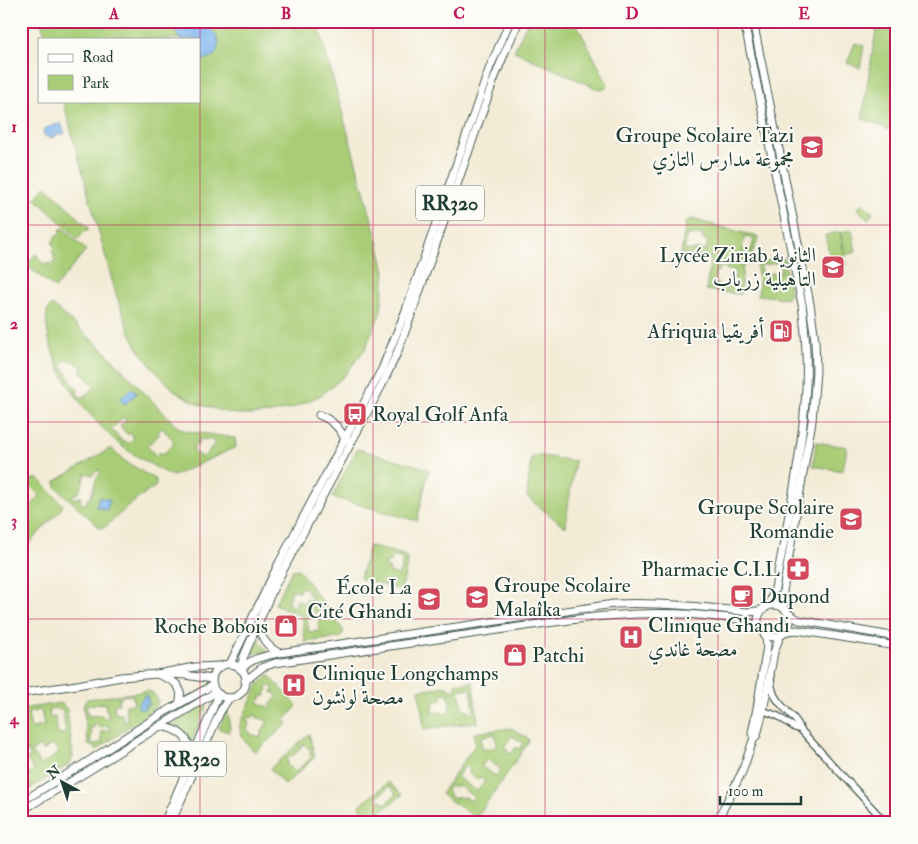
<svg xmlns="http://www.w3.org/2000/svg" width="918" height="844" font-family="'IM FELL Double Pica',Amiri,serif">
<rect width="100%" height="100%" fill="#fdfcf7"/>
<filter id="ink" filterUnits="userSpaceOnUse"><feTurbulence type="fractalNoise" baseFrequency=".02" numOctaves="2"/><feDisplacementMap in="SourceGraphic" scale="10" xChannelSelector="R" yChannelSelector="G"/><feConvolveMatrix kernelMatrix="1 2 1 2 8 2 1 2 1" color-interpolation-filters="sRGB"/></filter>
<filter id="wash" filterUnits="userSpaceOnUse"><feTurbulence type="fractalNoise" baseFrequency=".0096" numOctaves="4" result="noise"/><feDisplacementMap in="SourceGraphic" scale="20" xChannelSelector="R" yChannelSelector="G"/><feGaussianBlur stdDeviation="1.12" result="paint"/><feColorMatrix in="noise" values="0 0 0 0 0 0 0 0 0 0 0 0 0 0 0 0 0 1.4 0 .05"/><feComposite in="paint" operator="in"/></filter>
<g filter="url(#wash)">
<rect width="100%" height="100%" fill="#f3ebd6"/>
<!-- green -->
<g fill="#a9cd77" stroke="#648556" fill-rule="evenodd">
<path d="M 41,21 L 317,21 L 378,242 L 385,272 L 381,311 L 365,349 L 343,377 L 321,395 L 293,408 L 272,413 L 249,415 L 229,413 L 198,404 L 175,391 L 154,370 L 137,347 L 128,328 L 115,291 L 63,101 L 199,101 L 199,39 L 46,39 Z"/>
<path d="M 528,21 L 575,21 L 607,83 L 608,85 L 605,89 L 600,90 L 514,51 Z"/>
<path d="M 883,27 L 897,33 L 897,133 L 862,118 L 876,30 Z"/>
<path d="M 855,43 L 864,46 L 860,68 L 847,63 Z"/>
<path d="M 46,186 L 89,228 L 78,239 L 35,198 Z"/>
<path d="M 862,203 L 873,213 L 868,219 L 857,209 Z"/>
<path d="M 691,219 L 759,237 L 748,264 L 743,266 L 740,294 L 706,290 L 711,258 L 681,254 L 686,222 ZM 693,234 L 698,236 L 699,234 L 703,235 L 702,239 L 708,241 L 706,251 L 696,249 L 696,251 L 692,250 L 692,251 L 684,249 L 688,235 L 692,235 ZM 745,237 L 754,239 L 751,250 L 749,250 L 748,252 L 743,250 L 743,248 L 742,247 ZM 719,267 L 726,267 L 727,270 L 735,271 L 735,277 L 729,277 L 728,288 L 723,288 L 723,286 L 718,285 L 718,283 L 715,283 L 715,271 L 719,271 Z"/>
<path d="M 63,228 L 86,250 L 55,288 L 26,265 L 36,254 L 38,257 L 38,258 L 45,265 L 48,263 L 51,265 L 56,261 L 53,257 L 55,255 L 51,251 L 55,247 L 52,244 L 56,235 L 58,236 L 61,233 L 59,231 Z"/>
<path d="M 852,230 L 856,252 L 845,255 L 841,232 Z"/>
<path d="M 840,232 L 846,264 L 832,267 L 825,235 Z"/>
<path d="M 784,258 L 790,293 L 786,298 L 758,295 L 759,280 L 756,263 ZM 779,262 L 781,272 L 762,275 L 760,266 Z"/>
<path d="M 52,305 L 104,350 L 176,426 L 186,431 L 235,438 L 236,447 L 173,476 C 164,473 157,468 149,463 C 140,458 131,453 123,447 C 87,417 42,361 47,311 ZM 68,359 L 71,362 L 73,360 L 79,366 L 81,367 L 82,369 L 80,371 L 95,387 L 82,398 L 76,392 L 79,390 L 71,382 L 72,381 L 68,376 L 69,375 L 61,366 ZM 124,417 L 126,420 L 120,426 L 128,435 L 130,433 L 134,438 L 128,444 L 125,441 L 123,442 L 111,429 ZM 162,428 L 174,441 L 172,446 L 163,454 L 160,452 L 156,456 L 147,446 L 160,434 L 158,432 ZM 199,439 L 211,440 L 215,443 L 206,455 L 201,458 L 199,455 L 194,452 L 194,445 L 198,445 Z"/>
<path d="M 816,442 L 847,447 L 843,471 L 813,466 Z"/>
<path d="M 111,448 L 123,460 L 156,480 L 156,486 L 138,498 L 105,527 L 100,528 L 56,487 L 56,481 ZM 99,470 L 101,473 L 97,477 L 90,499 L 88,498 L 85,505 L 80,503 L 81,497 L 79,497 L 74,499 L 72,496 L 79,492 L 86,473 L 92,475 Z"/>
<path d="M 357,449 L 429,469 L 417,521 L 332,497 Z"/>
<path d="M 535,455 L 575,461 L 565,527 L 527,497 L 531,459 Z"/>
<path d="M 34,479 L 38,479 L 40,480 L 62,504 L 62,508 L 21,552 L 21,549 L 25,544 L 24,542 L 21,541 L 21,537 L 24,534 L 21,532 L 21,508 L 23,510 L 23,503 L 21,504 L 21,500 L 30,507 L 40,496 L 28,484 L 22,490 L 26,494 L 21,499 L 21,483 Z"/>
<path d="M 369,546 L 404,555 L 408,561 L 401,590 L 360,578 ZM 392,556 L 403,559 L 399,575 L 389,572 L 390,569 L 385,566 L 386,563 L 389,563 L 390,561 L 391,561 Z"/>
<path d="M 298,569 L 344,631 L 341,637 L 305,642 L 302,616 L 275,604 L 292,570 ZM 301,587 L 307,589 L 307,591 L 309,592 L 308,594 L 312,595 L 310,601 L 306,599 L 304,603 L 297,600 L 294,607 L 287,603 L 293,589 L 299,592 ZM 322,608 L 329,616 L 323,621 L 322,619 L 318,622 L 319,631 L 309,632 L 307,618 L 311,614 L 309,611 L 312,609 L 315,613 Z"/>
<path d="M 258,636 L 261,643 L 268,650 L 267,651 L 253,654 L 251,651 Z"/>
<path d="M 269,675 L 297,706 L 284,721 L 288,723 L 255,752 C 247,744 239,737 240,724 L 258,685 ZM 269,685 L 274,689 L 272,692 L 278,696 L 270,705 L 272,707 L 271,709 L 266,705 L 265,707 L 258,702 L 262,698 L 260,697 L 262,695 L 265,697 L 266,695 L 265,694 L 268,690 L 267,689 ZM 254,714 L 256,715 L 256,717 L 268,721 L 265,727 L 264,727 L 260,737 L 250,734 L 250,732 L 247,731 L 249,722 L 246,720 L 248,717 L 252,718 Z"/>
<path d="M 473,682 L 478,722 L 424,729 L 419,690 L 447,686 L 447,689 L 452,689 L 453,691 L 456,690 L 455,684 ZM 471,688 L 474,712 L 469,713 L 469,711 L 463,710 L 459,690 ZM 448,693 L 449,701 L 451,700 L 452,703 L 449,704 L 450,712 L 442,713 L 442,712 L 433,713 L 432,709 L 434,708 L 433,702 L 442,700 L 441,694 Z"/>
<path d="M 149,691 L 153,693 L 158,700 L 157,705 L 152,710 L 97,750 L 88,744 L 83,705 L 87,699 ZM 130,695 L 131,696 L 133,696 L 134,704 L 126,705 L 127,707 L 125,707 L 128,721 L 124,721 L 122,714 L 115,714 L 114,704 L 119,704 L 118,698 L 121,698 L 121,696 ZM 105,703 L 106,710 L 107,710 L 109,718 L 103,718 L 102,715 L 88,716 L 86,705 ZM 94,724 L 97,724 L 98,727 L 109,726 L 110,730 L 101,731 L 102,743 L 91,744 L 91,735 L 92,734 L 90,728 L 94,727 Z"/>
<path d="M 61,703 L 67,709 L 73,757 L 70,764 L 21,794 L 21,778 L 26,774 L 24,772 L 21,773 L 25,770 L 28,775 L 34,771 L 27,759 L 31,757 L 27,750 L 23,751 L 24,754 L 21,755 L 21,733 L 23,733 L 21,724 L 21,709 ZM 56,708 L 57,710 L 62,709 L 66,733 L 58,735 L 55,717 L 50,718 L 49,710 ZM 41,710 L 44,726 L 31,728 L 28,713 ZM 53,744 L 59,753 L 41,765 L 31,752 L 40,746 L 43,751 Z"/>
<path d="M 205,705 L 207,706 L 191,742 L 183,731 L 172,724 Z"/>
<path d="M 227,715 L 229,717 L 230,732 L 219,729 L 224,716 Z"/>
<path d="M 511,728 L 526,737 L 529,740 L 528,743 L 476,818 L 441,794 L 475,745 L 474,733 ZM 495,734 L 497,744 L 494,748 L 482,749 L 481,737 ZM 512,736 L 523,743 L 519,749 L 516,747 L 511,754 L 507,751 L 508,750 L 504,747 ZM 487,759 L 501,769 L 496,776 L 481,767 ZM 465,766 L 470,770 L 468,773 L 477,780 L 480,777 L 485,781 L 477,791 L 457,777 ZM 451,785 L 454,787 L 458,785 L 474,797 L 471,801 L 464,796 L 462,799 L 458,796 L 455,799 L 449,795 L 449,793 L 447,791 Z"/>
<path d="M 309,734 L 315,757 L 285,785 L 270,769 ZM 304,744 L 311,751 L 309,754 L 312,757 L 295,772 L 286,764 L 288,762 L 286,759 L 292,755 L 293,756 L 296,752 L 297,752 L 299,750 L 299,749 Z"/>
<path d="M 389,782 L 402,795 L 371,819 L 359,806 ZM 390,786 L 396,794 L 385,804 L 381,799 L 379,801 L 376,798 Z"/>
</g>
<!-- water -->
<g fill="#7eb5ee" stroke="#4e7991">
<path d="M 157,21 L 202,21 C 206,24 217,35 218,40 C 220,46 217,51 214,56 L 204,60 L 199,54 L 199,39 L 179,39 C 177,36 177,33 176,31 C 172,24 163,24 157,21 Z"/>
<path d="M 61,123 L 65,133 L 63,134 L 58,134 L 51,138 L 47,137 L 44,135 L 43,131 L 46,128 Z"/>
<path d="M 132,388 L 137,393 L 125,404 L 120,399 Z"/>
<path d="M 99,497 L 110,500 L 107,510 L 96,507 Z"/>
<path d="M 147,695 L 149,705 L 147,706 L 146,704 L 144,704 L 144,706 L 146,708 L 139,709 L 138,706 C 139,700 143,700 144,696 Z"/>
</g>
</g>
<g filter="url(#ink)">
<g fill="none" stroke-linecap="round" stroke-linejoin="round">
<!-- minor casing -->
<g stroke="#3f574c" stroke-width="8">
<g id="minor">
<path d="M 888,21 L 897,25"/>
<path d="M 771,676 C 771,683 772,690 775,696 C 780,707 798,718 800,729 L 886,823"/>
<path d="M 759,709 L 778,716 L 795,728 L 800,729"/>
</g>
</g>
<!-- major casing -->
<g stroke="#3f574c" stroke-width="9">
<g id="major">
<path d="M 744,21 L 802,304 C 806,336 808,370 805,403 C 800,466 786,528 775,589 L 768,606"/>
<path d="M 753,21 L 796,233 L 810,304 L 815,340 L 816,371 L 812,421 L 783,591 L 784,608"/>
<path d="M 319,415 C 332,420 339,427 345,439 L 348,440"/>
<circle cx="774" cy="621" r="16"/>
<path d="M 789,614 L 799,620 L 897,637"/>
<path d="M 259,624 C 260,638 267,646 279,653"/>
<path d="M 787,631 L 797,630 L 897,646"/>
<path d="M 230,664 L 279,563 L 382,369 L 406,310 L 490,67 L 510,21"/>
<circle cx="229" cy="681" r="17"/>
<path d="M 240,669 L 244,656 L 273,589 L 382,385 L 397,353 L 408,324 L 493,82 L 505,52 L 519,21"/>
<path d="M 241,670 C 250,658 265,656 279,653 L 614,604 C 659,602 704,607 748,612 L 758,611 L 765,608"/>
<path d="M 157,674 C 173,681 185,684 179,704"/>
<path d="M 169,674 L 185,675 L 212,679"/>
<path d="M 245,681 L 263,667 L 275,663 C 336,654 397,645 458,636 C 544,624 631,606 718,617 C 732,618 748,619 760,629"/>
<path d="M 21,693 L 77,685 L 121,677 L 157,674 L 195,667 L 222,666"/>
<path d="M 160,726 C 179,729 190,737 192,757"/>
<path d="M 754,738 L 752,733 L 757,708 L 767,646 L 766,639 L 764,633"/>
<path d="M 21,802 L 84,764 L 163,713 L 213,685"/>
<path d="M 21,811 L 85,773 L 160,726 L 216,692"/>
<path d="M 164,823 L 219,694"/>
<path d="M 171,823 L 220,712 L 229,698"/>
<path d="M 716,823 L 742,772 L 754,738 L 757,735 L 763,711 L 774,652 L 780,636"/>
</g>
</g>
<!-- minor -->
<use href="#minor" stroke="#fff" stroke-width="5.5"/>
<!-- major -->
<use href="#major" stroke="#fff" stroke-width="7"/>
</g>
</g>
<!-- grid -->
<path fill="none" stroke="#c2185b" stroke-width="1" stroke-opacity="0.55" d="M 200,21 L 200,823M 373,21 L 373,823M 545,21 L 545,823M 718,21 L 718,823M 21,225 L 897,225M 21,422 L 897,422M 21,619 L 897,619"/>
<!-- icons -->
<defs>
<g id="school-square" transform="scale(1.25)"><rect x="-9" y="-9" width="18" height="18" rx="4" fill="#d1495b" stroke="#fdfcf7"/><path d="M0-5L7-2L0 1L-7-2ZM-4 1L0 2.5L4 1V4Q0 6-4 4Z" fill="#fff"/></g>
<g id="fuel-square" transform="scale(1.25)"><rect x="-9" y="-9" width="18" height="18" rx="4" fill="#d1495b" stroke="#fdfcf7"/><path d="M-5.5-6h7V0h2V4h1.3V-2.5L3-4.5l.8-.8L6-3V5H2.5V1h-1V6h-7ZM-4.2-4.7v3.2H.2V-4.7Z" fill="#fff"/></g>
<g id="bus-square" transform="scale(1.25)"><rect x="-9" y="-9" width="18" height="18" rx="4" fill="#d1495b" stroke="#fdfcf7"/><path d="M-5-6H5V4H4V6H2V4H-2V6H-4V4H-5ZM-3.5-4V0h7V-4ZM-3.5 1.2v1.5H-2V1.2ZM2 1.2v1.5H3.5V1.2Z" fill="#fff"/></g>
<g id="pharmacy-square" transform="scale(1.25)"><rect x="-9" y="-9" width="18" height="18" rx="4" fill="#d1495b" stroke="#fdfcf7"/><path d="M-2-6h4v4h4v4h-4v4h-4v-4h-4v-4h4Z" fill="#fff"/></g>
<g id="cafe-square" transform="scale(1.25)"><rect x="-9" y="-9" width="18" height="18" rx="4" fill="#d1495b" stroke="#fdfcf7"/><path d="M-5.5-4.5H6V0H3Q3 3.5 0 3.5H-2.5Q-5.5 3.5-5.5 0ZM3-3.2v2h1.7v-2ZM-6 4.5H4V6H-6Z" fill="#fff"/></g>
<g id="shop-square" transform="scale(1.25)"><rect x="-9" y="-9" width="18" height="18" rx="4" fill="#d1495b" stroke="#fdfcf7"/><path d="M-5-2.5h2.3a2.7 3.5 0 0 1 5.4 0H5L5.5 6h-11ZM-1.5-2.5h3a1.5 2.3 0 0 0-3 0Z" fill="#fff"/></g>
<g id="hospital-square" transform="scale(1.25)"><rect x="-9" y="-9" width="18" height="18" rx="4" fill="#d1495b" stroke="#fdfcf7"/><path d="M-5-5h3v3.5h4V-5h3V5h-3V1.5h-4V5h-3Z" fill="#fff"/></g>
</defs>
<g fill-rule="evenodd">
<use href="#school-square" x="812" y="147"/>
<use href="#school-square" x="833" y="267"/>
<use href="#fuel-square" x="781" y="331"/>
<use href="#bus-square" x="355" y="414"/>
<use href="#school-square" x="851" y="519"/>
<use href="#pharmacy-square" x="798" y="569"/>
<use href="#cafe-square" x="742" y="596"/>
<use href="#school-square" x="477" y="597"/>
<use href="#school-square" x="429" y="599"/>
<use href="#shop-square" x="286" y="626"/>
<use href="#hospital-square" x="631" y="637"/>
<use href="#shop-square" x="515" y="655"/>
<use href="#hospital-square" x="294" y="685"/>
</g>
<g text-anchor="middle" dominant-baseline="central" stroke-width="4" stroke-linejoin="round" paint-order="stroke">
<!-- shield labels -->
<g fill="#fdfcf7" stroke="#62766e" stroke-width="1">
<rect x="416" y="185.5" width="68" height="35" rx="4"/>
<rect x="158" y="741.5" width="68" height="35" rx="4"/>
</g>
<g font-size="20" font-weight="bold" fill="#1f3d34">
<text x="450" y="203">RR320</text>
<text x="192" y="759">RR320</text>
</g>
<!-- poi labels -->
<g font-size="21" fill="#1f3d34" stroke="#fdfcf7" text-anchor="end">
<text x="794" y="135">Groupe Scolaire Tazi<tspan x="794" dy="24">مجموعة مدارس التازي</tspan></text>
<text x="816" y="255">Lycée Ziriab الثانوية<tspan x="816" dy="24">التأهيلية زرياب</tspan></text>
<text x="764" y="331">Afriquia أفريقيا</text>
<text x="372" y="414" text-anchor="start">Royal Golf Anfa</text>
<text x="834" y="507">Groupe Scolaire<tspan x="834" dy="24">Romandie</tspan></text>
<text x="780" y="569">Pharmacie C.I.L</text>
<text x="494" y="585" text-anchor="start">Groupe Scolaire<tspan x="494" dy="24">Malaîka</tspan></text>
<text x="412" y="587">École La<tspan x="412" dy="24">Cité Ghandi</tspan></text>
<text x="760" y="596" text-anchor="start">Dupond</text>
<text x="648" y="625" text-anchor="start">Clinique Ghandi<tspan x="648" dy="24">مصحة غاندي</tspan></text>
<text x="268" y="626">Roche Bobois</text>
<text x="532" y="655" text-anchor="start">Patchi</text>
<text x="312" y="673" text-anchor="start">Clinique Longchamps<tspan x="312" dy="24">مصحة لونشون</tspan></text>
</g>
</g>
<!-- margin -->
<rect width="918" height="844" fill="none" stroke="#fdfcf7" stroke-width="55"/>
<!-- legend -->
<rect x="38" y="38" width="162" height="65" fill="#fdfcf7" stroke="#a4b0a9"/>
<rect x="48" y="54" width="25" height="8" fill="#ffffff" stroke="#a4b0a9"/>
<text x="82" y="62" font-size="15" fill="#1f3d34">Road</text>
<rect x="48" y="75" width="25" height="15" fill="#a9cd77" stroke="#a4b0a9"/>
<text x="82" y="88" font-size="15" fill="#1f3d34">Park</text>
<!-- north arrow -->
<g transform="translate(62 782) rotate(320)" stroke="#fdfcf7" stroke-width="4" paint-order="stroke">
<path d="M0-4L9 19L0 12L-9 19Z" fill="#1f3d34"/>
<text y="-8" font-size="14" font-weight="bold" text-anchor="middle" fill="#1f3d34">N</text>
</g>
<!-- scale -->
<path d="M720 796v8h81v-8" fill="none" stroke="#1f3d34" stroke-width="2.5"/>
<text x="728" y="796" font-size="15" fill="#1f3d34" stroke="#fdfcf7" stroke-width="4" paint-order="stroke">100 m</text>
<rect x="28" y="28" width="862" height="788" fill="none" stroke="#c2185b" stroke-width="2"/>
<g font-size="16" text-anchor="middle" font-weight="bold" fill="#c2185b">
<text x="114" y="19">A</text>
<text x="286" y="19">B</text>
<text x="459" y="19">C</text>
<text x="632" y="19">D</text>
<text x="804" y="19">E</text>
<text x="14" y="132">1</text>
<text x="14" y="329">2</text>
<text x="14" y="526">3</text>
<text x="14" y="724">4</text>
</g>
</svg>
